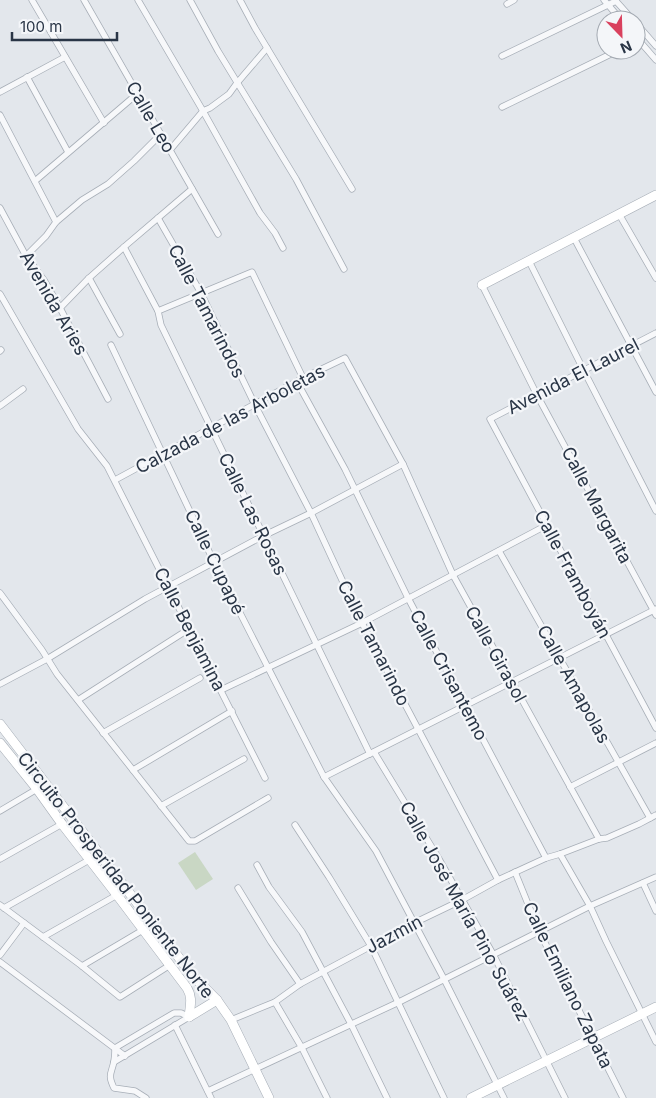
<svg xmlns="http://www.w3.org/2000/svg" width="656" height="1098" font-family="Inter,sans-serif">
<rect width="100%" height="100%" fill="#e3e7ec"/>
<!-- green -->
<path fill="#c9d7c4" d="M 195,852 L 213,879 L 196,890 L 178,863 Z"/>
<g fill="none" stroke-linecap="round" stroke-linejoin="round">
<!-- street casing -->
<g stroke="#a7aeb7" stroke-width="7">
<g id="street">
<path d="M 32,0 L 104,123"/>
<path d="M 84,0 L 218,234"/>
<path d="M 138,0 L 203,111 L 260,213 L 275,233 L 283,248"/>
<path d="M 190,0 L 218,51 L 296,179 L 344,269"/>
<path d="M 240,0 L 255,28 L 352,189"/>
<path d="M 604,0 L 621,20"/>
<path d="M 615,0 L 633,20"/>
<path d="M 507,4 L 514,0"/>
<path d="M 636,23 L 656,46"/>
<path d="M 636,37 L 656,60"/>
<path d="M 502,56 L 616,1"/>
<path d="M 27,77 L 68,152"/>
<path d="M 0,92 L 65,57"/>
<path d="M 502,107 L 619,50"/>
<path d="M 0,115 L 56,222"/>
<path d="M 170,150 L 203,111 L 210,108 L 229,94 L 237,83 L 267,48"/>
<path d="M 35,181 L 137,94"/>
<path d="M 0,208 L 26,256 L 44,280 L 60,308 L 108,399"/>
<path d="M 619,214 L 656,278"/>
<path d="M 158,218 L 201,293 L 255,405 L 311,513 L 362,623 L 498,880"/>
<path d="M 574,238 L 656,392"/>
<path d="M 124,247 L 158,311 L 161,325 L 370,754"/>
<path d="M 26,256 L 46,236 L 56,222 L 82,200 L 108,184 L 134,161 L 161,134"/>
<path d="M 529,261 L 584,371 L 656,511"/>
<path d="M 89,278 L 120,334"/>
<path d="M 482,285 L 537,395 L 656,615"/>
<path d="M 0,294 L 78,429 L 107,466 L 265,778"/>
<path d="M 60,308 L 89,278 L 124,247 L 192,189"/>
<path d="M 158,311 L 252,272 L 303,378"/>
<path d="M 656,333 L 490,419 L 656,728"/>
<path d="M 111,345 L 214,562 L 324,777 L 376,851 L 444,979 L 504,1098"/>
<path d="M 0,351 L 1,350"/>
<path d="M 297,382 L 345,469 L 408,598 L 546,858"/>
<path d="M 0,406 L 23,389"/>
<path d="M 115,480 L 303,378 L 345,358 L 403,464 L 453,575 L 599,839"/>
<path d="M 499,551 L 650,818"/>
<path d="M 0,593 L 42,650 L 57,674 L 189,841 L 195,841 L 268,798"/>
<path d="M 0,684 L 47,659 L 145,599 L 263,536 L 311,513 L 403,464"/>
<path d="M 221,690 L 362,623 L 547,525"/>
<path d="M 78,700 L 189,629"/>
<path d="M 103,733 L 200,678"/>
<path d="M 374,752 L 439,859 L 493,954 L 565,1098"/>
<path d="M 133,770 L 232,711"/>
<path d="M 324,777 L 656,609"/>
<path d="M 570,787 L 656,743"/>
<path d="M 161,806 L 244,759"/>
<path d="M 0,811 L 37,789"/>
<path d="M 295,825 L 329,877 L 371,946 L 444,1098"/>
<path d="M 560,854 L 590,906 L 606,941 L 656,1042"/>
<path d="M 0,859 L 62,824"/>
<path d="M 257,865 L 269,887 L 302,932 L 351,1024 L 387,1098"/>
<path d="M 515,872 L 539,931 L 623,1098"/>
<path d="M 643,883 L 656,911"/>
<path d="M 238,888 L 271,942 L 300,984"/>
<path d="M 0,905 L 82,966 L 120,997 L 170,965"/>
<path d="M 4,908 L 89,860"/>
<path d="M 43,937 L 117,895"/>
<path d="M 0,955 L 24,923"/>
<path d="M 0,962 L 125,1056"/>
<path d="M 82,966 L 153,924"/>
<path d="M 275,1002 L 302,1048 L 327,1098"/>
<path d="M 231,1020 L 275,1002 L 300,984 L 371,946 L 387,936 L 462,900 L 498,880 L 546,858 L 560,854 L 599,839 L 607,838 L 639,824 L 656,815"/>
<path d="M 175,1025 L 211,1098"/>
<path d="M 114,1062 L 189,1017"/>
<path d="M 208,1091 L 399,1002 L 590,906 L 656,877"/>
<path d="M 146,1098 L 135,1091 L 114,1088 C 107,1074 112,1073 114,1061 C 115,1056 115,1052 115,1048 L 174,1013 L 181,1013 L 189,1017"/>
</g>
</g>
<!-- secondary casing -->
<g stroke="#a7aeb7" stroke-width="10">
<g id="secondary">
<path d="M 482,285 L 656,195"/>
<path d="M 0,724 L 193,976 L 217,1000 L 231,1020 L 269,1098"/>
<path d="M 0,743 L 37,789 L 62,824 L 117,895 L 187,988 C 193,998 190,1006 189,1017"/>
<path d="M 189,1017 L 217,1000"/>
<path d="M 471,1098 L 656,1007"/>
</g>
</g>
<!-- street -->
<use href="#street" stroke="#f7f8fa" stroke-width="5.5"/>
<!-- secondary -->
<use href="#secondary" stroke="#fff" stroke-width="9"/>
</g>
<g text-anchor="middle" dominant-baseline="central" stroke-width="4.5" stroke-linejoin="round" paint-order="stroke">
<!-- street labels -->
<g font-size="18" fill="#293546" stroke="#f4f6f9">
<text transform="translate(151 117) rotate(60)">Calle Leo</text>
<text transform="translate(54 303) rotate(60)">Avenida Aries</text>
<text transform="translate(207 311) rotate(63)">Calle Tamarindos</text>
<text transform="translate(573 376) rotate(-27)">Avenida El Laurel</text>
<text transform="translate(230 419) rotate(-28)">Calzada de las Arboletas</text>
<text transform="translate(597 505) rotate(62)">Calle Margarita</text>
<text transform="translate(253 514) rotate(64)">Calle Las Rosas</text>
<text transform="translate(215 562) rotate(64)">Calle Cupapé</text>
<text transform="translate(573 574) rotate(62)">Calle Framboyán</text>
<text transform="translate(190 629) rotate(63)">Calle Benjamina</text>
<text transform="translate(374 643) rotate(63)">Calle Tamarindo</text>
<text transform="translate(496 654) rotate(61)">Calle Girasol</text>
<text transform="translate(449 675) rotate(62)">Calle Crisantemo</text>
<text transform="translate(574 684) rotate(61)">Calle Amapolas</text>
<text transform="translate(116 875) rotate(52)">Circuito Prosperidad Poniente Norte</text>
<text transform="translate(465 911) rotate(61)">Calle José María Pino Suárez</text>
<text transform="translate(394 934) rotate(-28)">Jazmín</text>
<text transform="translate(568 985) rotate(64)">Calle Emiliano Zapata</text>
</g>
</g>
<!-- north arrow -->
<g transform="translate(621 35) rotate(157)"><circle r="24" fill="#f4f6f9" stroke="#a3a9b1"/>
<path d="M0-4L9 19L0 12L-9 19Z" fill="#d9415e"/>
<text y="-8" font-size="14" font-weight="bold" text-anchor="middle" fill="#293546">N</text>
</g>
<!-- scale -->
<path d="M12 32v8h105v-8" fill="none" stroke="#293546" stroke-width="2.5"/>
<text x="20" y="32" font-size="15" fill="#293546" stroke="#f4f6f9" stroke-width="4" paint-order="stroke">100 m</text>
</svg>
